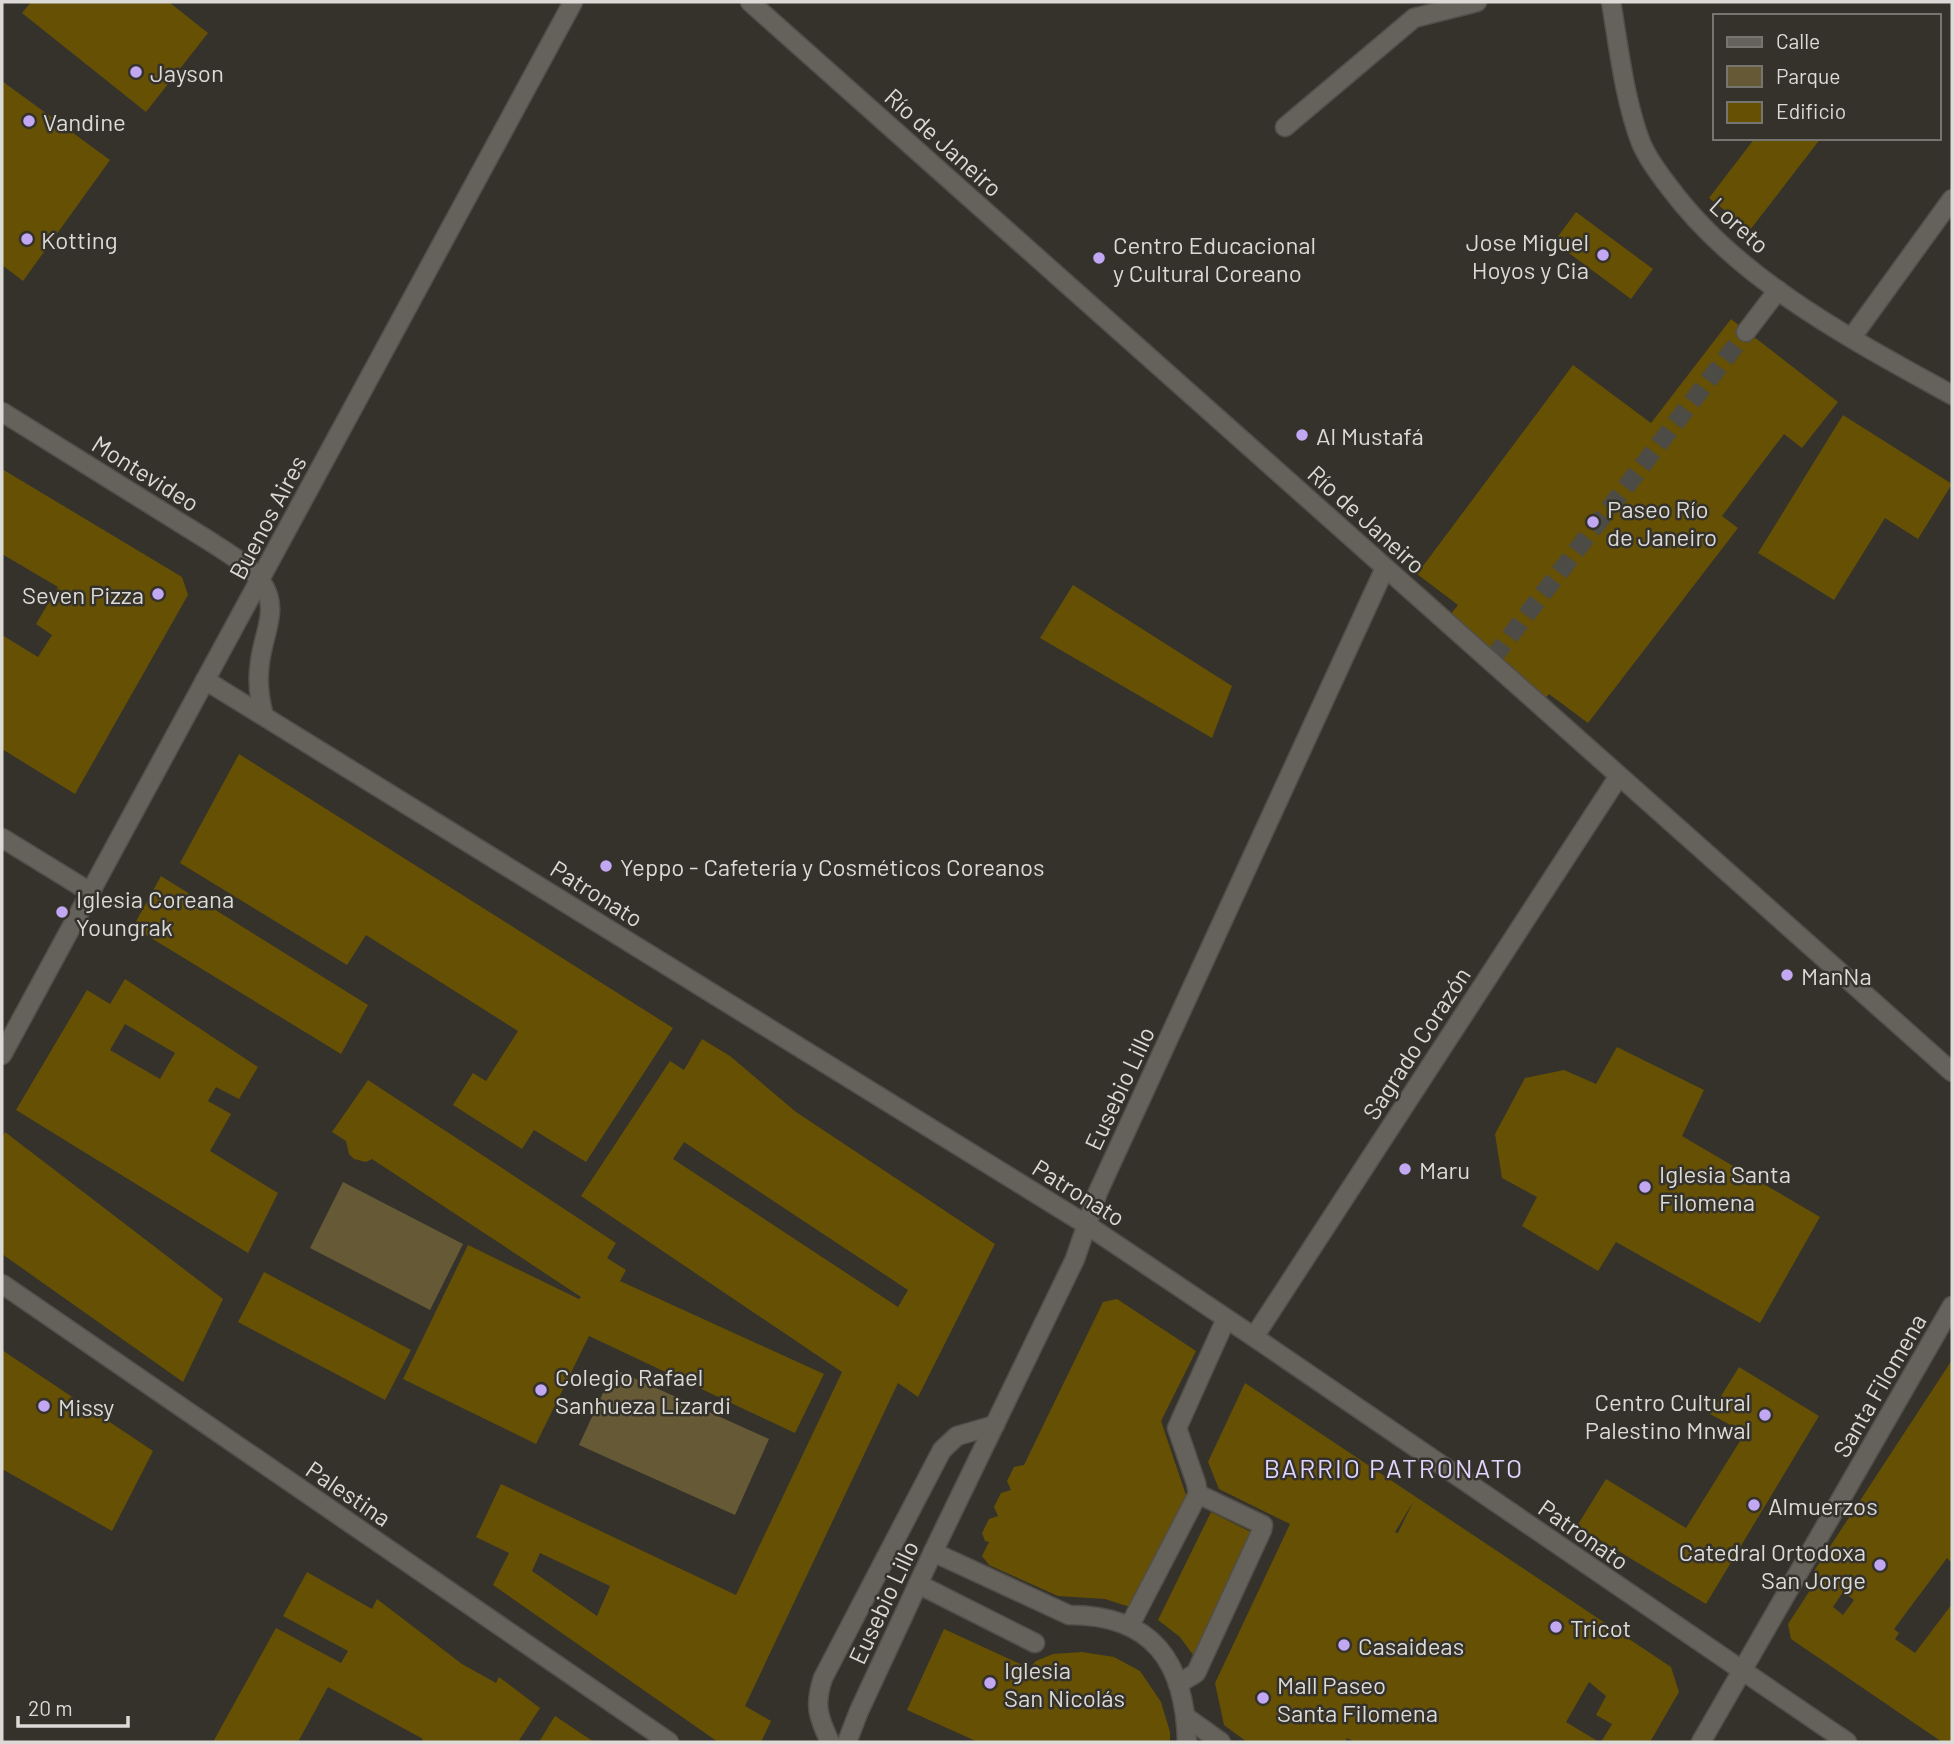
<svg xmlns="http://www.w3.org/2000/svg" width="1954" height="1744" font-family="Barlow,sans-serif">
<rect width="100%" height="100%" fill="#34322b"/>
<!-- green -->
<g fill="#665935">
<path d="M 343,1182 L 463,1244 L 430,1310 L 310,1248 Z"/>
<path d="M 614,1369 L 769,1439 L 735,1515 L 579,1445 Z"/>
</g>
<!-- building -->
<g fill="#665004" fill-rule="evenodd">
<path d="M 31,2 L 169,2 L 208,33 L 146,112 L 22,13 Z"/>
<path d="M 2,81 L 110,160 L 23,281 L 2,265 Z"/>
<path d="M 1755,138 L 1821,138 L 1750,230 L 1709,198 Z"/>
<path d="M 1576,212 L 1653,269 L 1631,299 L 1554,242 Z"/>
<path d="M 1731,319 L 1838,402 L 1802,448 L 1784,434 L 1722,516 L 1738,528 L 1588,723 L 1549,694 L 1544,700 L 1447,619 L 1458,605 L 1417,574 L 1573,365 L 1651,423 Z"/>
<path d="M 1843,415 L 1952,484 L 1918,539 L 1885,518 L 1834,600 L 1758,553 Z"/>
<path d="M 2,469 L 182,577 L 188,595 L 75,794 L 2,749 L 2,635 L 38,657 L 52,635 L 36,624 L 58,587 L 2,554 Z"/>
<path d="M 1073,585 L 1232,686 L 1212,738 L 1040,638 Z"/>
<path d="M 239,754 L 673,1028 L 586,1162 L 534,1130 L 522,1149 L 453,1105 L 473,1073 L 486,1081 L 518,1031 L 366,935 L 347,965 L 180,863 Z"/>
<path d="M 161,876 L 368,1005 L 341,1054 L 133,927 Z"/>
<path d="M 125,979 L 258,1067 L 239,1099 L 216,1087 L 208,1101 L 231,1114 L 210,1151 L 278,1193 L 248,1253 L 16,1110 L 87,990 L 110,1004 ZM 125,1024 L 175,1053 L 160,1079 L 110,1050 Z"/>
<path d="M 702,1039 L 730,1056 L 796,1112 L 995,1244 L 918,1397 L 898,1383 L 745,1706 L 771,1721 L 761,1742 L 718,1742 L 493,1585 L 509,1553 L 476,1537 L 501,1484 L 736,1595 L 842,1372 L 581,1196 L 670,1061 L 684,1070 ZM 684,1142 L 908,1290 L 898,1307 L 673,1159 ZM 540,1553 L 610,1586 L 597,1616 L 532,1571 Z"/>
<path d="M 1617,1047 L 1704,1090 L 1682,1136 L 1820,1217 L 1760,1323 L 1616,1242 L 1598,1271 L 1522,1226 L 1537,1197 L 1502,1178 L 1495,1134 L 1525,1078 L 1564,1070 L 1596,1084 Z"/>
<path d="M 368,1080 L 616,1243 L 607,1258 L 626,1270 L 620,1281 L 824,1374 L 795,1433 L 589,1336 L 536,1444 L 403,1379 L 468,1245 L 579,1299 L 581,1297 L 372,1159 L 366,1162 L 354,1159 L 349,1154 L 346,1141 L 332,1132 Z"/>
<path d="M 5,1132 L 223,1299 L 183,1382 L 2,1254 L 2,1137 Z"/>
<path d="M 264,1272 L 411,1350 L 385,1400 L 238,1322 Z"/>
<path d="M 1117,1299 L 1196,1351 L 1161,1421 L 1187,1498 L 1133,1608 L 1105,1599 L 1058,1596 L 989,1565 L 982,1556 L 989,1542 L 985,1541 L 982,1533 L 989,1519 L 998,1516 L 994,1507 L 1001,1493 L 1011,1490 L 1007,1481 L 1014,1467 L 1024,1465 L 1103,1302 Z"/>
<path d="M 2,1350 L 153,1451 L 112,1531 L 2,1469 Z"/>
<path d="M 1952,1360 L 1952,1563 L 1947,1558 L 1894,1629 L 1899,1633 L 1895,1639 L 1915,1653 L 1952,1604 L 1952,1742 L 1942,1742 L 1791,1639 L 1788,1624 L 1820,1575 L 1814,1571 ZM 1843,1592 L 1854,1600 L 1843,1615 L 1833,1607 Z"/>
<path d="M 1739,1367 L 1819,1416 L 1706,1604 L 1577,1526 L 1606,1479 L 1686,1528 L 1745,1433 L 1710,1414 Z"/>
<path d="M 1245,1383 L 1671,1667 L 1679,1692 L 1650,1742 L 1601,1742 L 1612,1724 L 1596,1715 L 1606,1696 L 1589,1682 L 1566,1722 L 1599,1742 L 1355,1742 L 1347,1738 L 1345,1742 L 1247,1742 L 1224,1725 L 1215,1683 L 1290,1524 L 1219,1489 L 1208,1462 ZM 1413,1502 L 1398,1533 L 1395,1532 Z"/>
<path d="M 1211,1512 L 1255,1534 L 1196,1659 L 1180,1637 L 1158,1620 Z"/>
<path d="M 307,1572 L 372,1609 L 377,1599 L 462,1664 L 496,1683 L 499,1677 L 540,1708 L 518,1742 L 421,1742 L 423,1739 L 328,1687 L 298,1742 L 213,1742 L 276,1628 L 341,1663 L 348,1651 L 283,1616 Z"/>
<path d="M 944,1629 L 1029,1668 L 1036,1661 L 1053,1654 L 1082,1652 L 1114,1657 L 1140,1671 L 1161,1702 L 1170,1732 L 1170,1742 L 978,1742 L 907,1710 Z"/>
<path d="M 555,1716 L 594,1742 L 539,1742 Z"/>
</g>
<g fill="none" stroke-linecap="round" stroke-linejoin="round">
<!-- pedestrian-tunnel -->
<path stroke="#4d4b45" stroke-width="18" stroke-dasharray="18 9" stroke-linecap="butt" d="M 1493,658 L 1746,332"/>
<!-- service casing -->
<g stroke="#524f4a" stroke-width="21">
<g id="service">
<path d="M 2,838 L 90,892"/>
<path d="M 918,1584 L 1035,1643"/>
<path d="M 830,1742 C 818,1717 814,1705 823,1678 L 942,1450 L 957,1436 L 995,1425"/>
</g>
</g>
<!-- pedestrian casing -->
<g stroke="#524f4a" stroke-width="21">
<g id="pedestrian">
<path d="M 1746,332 L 1778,290"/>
<path d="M 933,1552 L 1069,1615 C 1153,1615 1185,1662 1187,1742"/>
<path d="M 1130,1625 L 1198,1494 L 1196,1483 L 1177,1428 L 1226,1319"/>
<path d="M 1178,1684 L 1196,1673 L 1262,1530 L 1263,1525 L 1198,1494"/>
<path d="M 1186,1717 L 1221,1742"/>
</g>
</g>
<!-- minor casing -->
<g stroke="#524f4a" stroke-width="21">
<g id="minor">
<path d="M 750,2 L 1952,1072"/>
<path d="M 1285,127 L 1414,18 L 1477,2"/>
<path d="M 1852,337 L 1952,199"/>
<path d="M 2,412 L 211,542 C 229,554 249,565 262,583 C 280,609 263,634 260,662 C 257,681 259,698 264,716"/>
<path d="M 205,680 L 1087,1225 L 1254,1337 L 1847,1742"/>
<path d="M 2,1055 L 573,2"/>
<path d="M 2,1284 L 669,1742"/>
<path d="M 1254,1337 L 1619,776"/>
<path d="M 847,1742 L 859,1711 L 933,1552 L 1075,1259 L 1098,1192 L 1385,568"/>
<path d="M 1701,1742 L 1952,1306"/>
</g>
</g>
<!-- secondary casing -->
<g stroke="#524f4a" stroke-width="21">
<path id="secondary" d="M 1611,2 C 1619,48 1624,98 1641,143 C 1648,159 1659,174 1670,188 C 1739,281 1853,340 1952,395"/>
</g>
<!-- service -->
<use href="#service" stroke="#65625b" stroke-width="18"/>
<!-- pedestrian -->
<use href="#pedestrian" stroke="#65625b" stroke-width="18"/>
<!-- minor -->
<use href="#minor" stroke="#65625b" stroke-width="18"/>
<!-- secondary -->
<use href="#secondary" stroke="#65625b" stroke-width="18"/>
</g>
<!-- markers -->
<g fill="#c2a8f3" stroke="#34322b" stroke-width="2.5">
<circle cx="136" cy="72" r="7"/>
<circle cx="29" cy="121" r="7"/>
<circle cx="27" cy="239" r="7"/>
<circle cx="1603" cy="255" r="7"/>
<circle cx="1099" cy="258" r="7"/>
<circle cx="1302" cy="435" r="7"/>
<circle cx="1593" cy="522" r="7"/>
<circle cx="158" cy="594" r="7"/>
<circle cx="606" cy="866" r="7"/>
<circle cx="62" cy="912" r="7"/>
<circle cx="1787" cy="975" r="7"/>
<circle cx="1405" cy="1169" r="7"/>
<circle cx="1645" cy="1187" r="7"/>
<circle cx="541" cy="1390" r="7"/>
<circle cx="44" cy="1406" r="7"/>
<circle cx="1765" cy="1415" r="7"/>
<circle cx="1754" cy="1505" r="7"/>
<circle cx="1880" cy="1565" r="7"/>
<circle cx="1556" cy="1627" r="7"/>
<circle cx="1344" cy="1645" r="7"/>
<circle cx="990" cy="1683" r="7"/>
<circle cx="1263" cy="1698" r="7"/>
</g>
<g text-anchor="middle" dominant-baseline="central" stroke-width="5" stroke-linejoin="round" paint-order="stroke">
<!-- poi labels -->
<g font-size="24" fill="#dcdad6" stroke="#34322b" text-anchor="start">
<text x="150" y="72">Jayson</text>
<text x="43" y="121">Vandine</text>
<text x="41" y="239">Kotting</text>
<text x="1589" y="241" text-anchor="end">Jose Miguel<tspan x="1589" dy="28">Hoyos y Cia</tspan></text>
<text x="1113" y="244">Centro Educacional<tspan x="1113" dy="28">y Cultural Coreano</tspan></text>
<text x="1316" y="435">Al Mustafá</text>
<text x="1607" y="508">Paseo Río<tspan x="1607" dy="28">de Janeiro</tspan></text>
<text x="144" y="594" text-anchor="end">Seven Pizza</text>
<text x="620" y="866">Yeppo - Cafetería y Cosméticos Coreanos</text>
<text x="76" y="898">Iglesia Coreana<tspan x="76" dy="28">Youngrak</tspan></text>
<text x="1801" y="975">ManNa</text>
<text x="1419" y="1169">Maru</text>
<text x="1659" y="1173">Iglesia Santa<tspan x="1659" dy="28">Filomena</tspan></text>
<text x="555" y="1376">Colegio Rafael<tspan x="555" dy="28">Sanhueza Lizardi</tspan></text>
<text x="1751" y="1401" text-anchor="end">Centro Cultural<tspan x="1751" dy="28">Palestino Mnwal</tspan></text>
<text x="58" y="1406">Missy</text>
<text x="1768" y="1505">Almuerzos</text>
<text x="1866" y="1551" text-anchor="end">Catedral Ortodoxa<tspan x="1866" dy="28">San Jorge</tspan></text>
<text x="1570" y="1627">Tricot</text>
<text x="1358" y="1645">Casaideas</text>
<text x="1004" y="1669">Iglesia<tspan x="1004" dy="28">San Nicolás</tspan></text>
<text x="1277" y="1684">Mall Paseo<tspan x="1277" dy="28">Santa Filomena</tspan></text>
</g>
<!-- street labels -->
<g font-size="24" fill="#dcdad6" stroke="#34322b">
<text transform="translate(944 142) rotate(42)">Río de Janeiro</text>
<text transform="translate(1740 225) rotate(42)">Loreto</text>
<text transform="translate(146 473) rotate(32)">Montevideo</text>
<text transform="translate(267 517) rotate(-62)">Buenos Aires</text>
<text transform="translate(1367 519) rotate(42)">Río de Janeiro</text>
<text transform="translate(597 893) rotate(32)">Patronato</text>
<text transform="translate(1416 1043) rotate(-57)">Sagrado Corazón</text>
<text transform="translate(1119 1088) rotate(-65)">Eusebio Lillo</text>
<text transform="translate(1079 1192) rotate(32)">Patronato</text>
<text transform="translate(1879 1385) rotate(-60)">Santa Filomena</text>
<text transform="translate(349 1493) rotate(34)">Palestina</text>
<text transform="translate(1584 1534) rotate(35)">Patronato</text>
<text transform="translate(883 1602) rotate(-65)">Eusebio Lillo</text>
</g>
<!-- neighbourhood labels -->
<g font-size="26" letter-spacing="2" fill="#e1d4ff" stroke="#34322b">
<text x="1394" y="1467">BARRIO PATRONATO</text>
</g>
</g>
<!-- border -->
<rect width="1954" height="1744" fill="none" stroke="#dcdad6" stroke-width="7"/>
<!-- legend -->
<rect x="1713" y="14" width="228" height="126" fill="#34322b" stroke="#77756f" stroke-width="2"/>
<rect x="1727" y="37" width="35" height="10" fill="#65625b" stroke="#77756f" stroke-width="2"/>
<text x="1776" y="49" font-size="21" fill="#dcdad6">Calle</text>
<rect x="1727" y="66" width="35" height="21" fill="#665935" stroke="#77756f" stroke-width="2"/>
<text x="1776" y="84" font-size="21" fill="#dcdad6">Parque</text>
<rect x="1727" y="102" width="35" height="21" fill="#665004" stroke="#77756f" stroke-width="2"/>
<text x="1776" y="119" font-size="21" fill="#dcdad6">Edificio</text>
<!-- scale -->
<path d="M18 1716v10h110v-10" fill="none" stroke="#dcdad6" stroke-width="3.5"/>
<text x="28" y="1716" font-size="21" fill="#dcdad6" stroke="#34322b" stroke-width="5" paint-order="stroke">20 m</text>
</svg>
